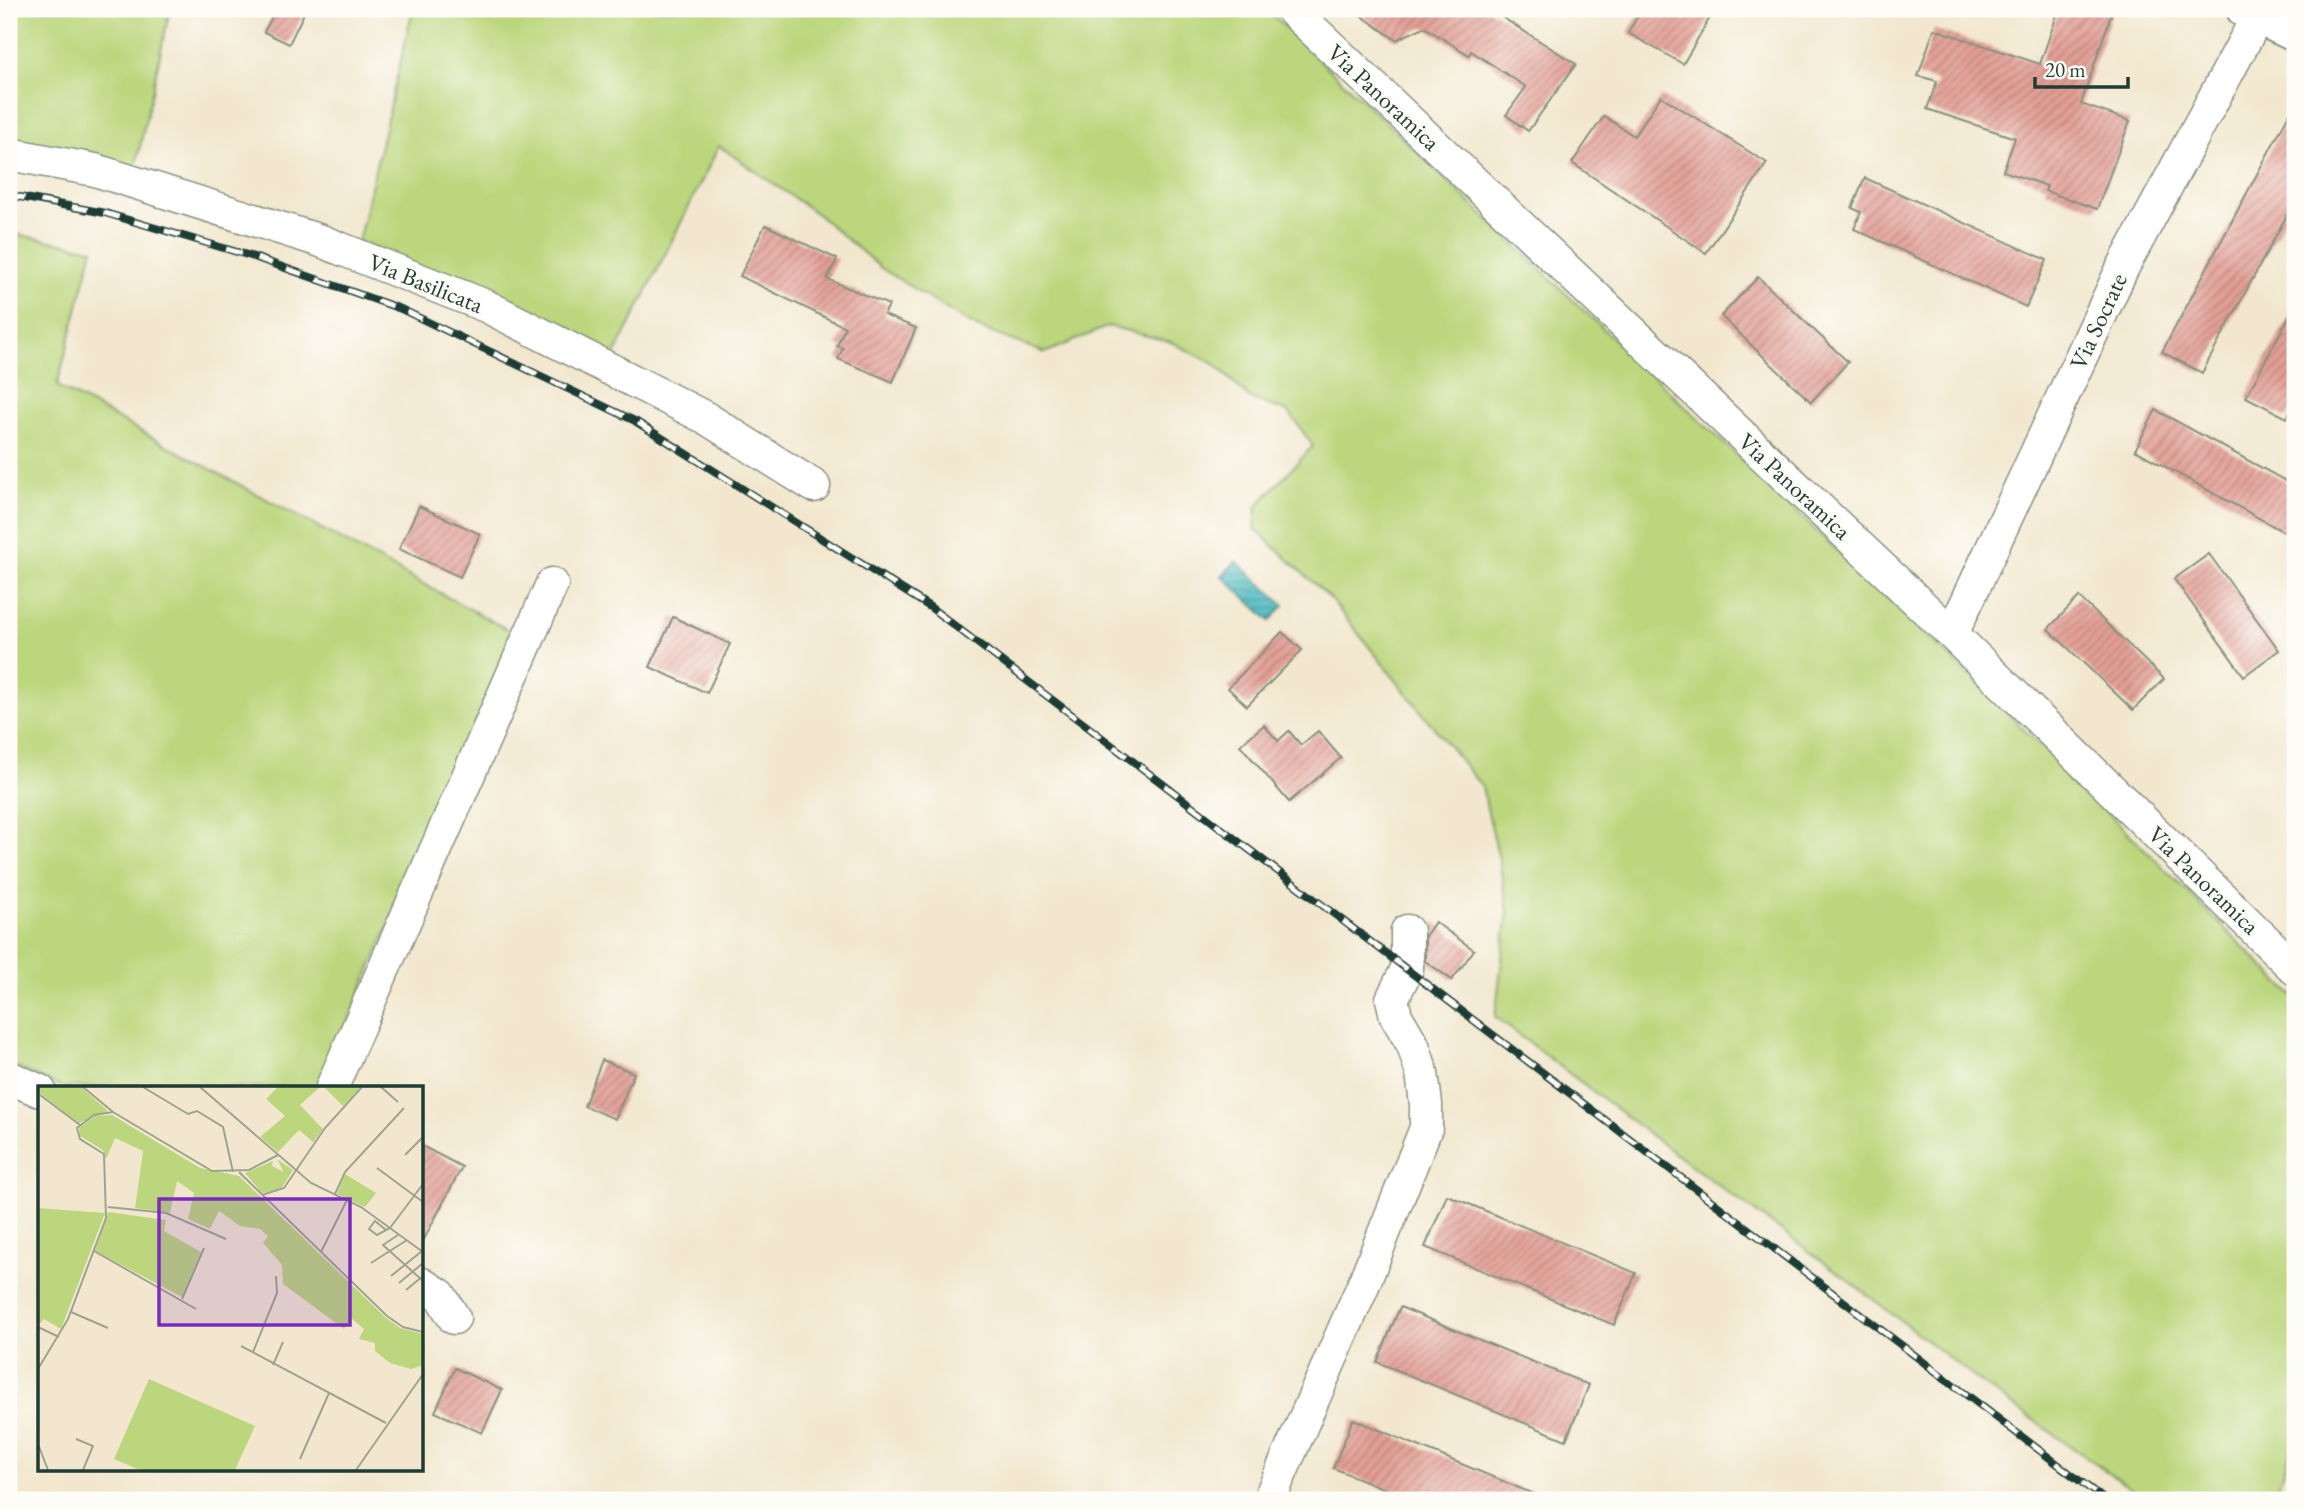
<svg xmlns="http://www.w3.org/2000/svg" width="2304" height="1509" font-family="'EB Garamond',serif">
<defs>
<pattern id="water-rules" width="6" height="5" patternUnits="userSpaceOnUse" patternTransform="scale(1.75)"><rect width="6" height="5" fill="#4ab9c0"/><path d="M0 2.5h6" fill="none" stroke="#3d989d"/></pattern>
<pattern id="building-hatch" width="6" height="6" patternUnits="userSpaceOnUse" patternTransform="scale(1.75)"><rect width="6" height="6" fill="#e39f95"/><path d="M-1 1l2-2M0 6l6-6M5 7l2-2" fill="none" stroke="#b7837a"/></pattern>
</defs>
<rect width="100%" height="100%" fill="#fdfcf7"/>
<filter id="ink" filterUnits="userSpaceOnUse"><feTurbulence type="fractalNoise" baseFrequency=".0143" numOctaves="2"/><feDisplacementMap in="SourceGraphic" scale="14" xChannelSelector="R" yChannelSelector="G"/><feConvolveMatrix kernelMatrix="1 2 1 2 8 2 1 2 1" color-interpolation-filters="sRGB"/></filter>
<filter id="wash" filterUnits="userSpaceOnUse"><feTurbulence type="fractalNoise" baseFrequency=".00686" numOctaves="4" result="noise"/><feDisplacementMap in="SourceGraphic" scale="28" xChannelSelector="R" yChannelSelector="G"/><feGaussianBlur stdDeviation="1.57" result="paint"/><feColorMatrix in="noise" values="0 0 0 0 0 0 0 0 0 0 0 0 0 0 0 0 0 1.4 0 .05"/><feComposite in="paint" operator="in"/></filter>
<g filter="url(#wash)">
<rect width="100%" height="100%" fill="#f2e7ce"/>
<!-- grass -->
<g fill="#bbd67c" stroke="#6d8a58" stroke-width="2">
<path d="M 9,9 L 170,9 L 135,169 L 9,143 Z"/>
<path d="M 413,9 L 1266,9 L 1981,687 L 2295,998 L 2295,1440 L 2278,1487 L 2277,1500 L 2147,1500 L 1984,1385 L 1839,1273 L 1678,1156 L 1495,1017 L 1508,911 L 1499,859 L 1482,787 L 1329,597 L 1255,529 L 1257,506 L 1313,446 L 1289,412 L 1249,398 L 1215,364 L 1171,342 L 1109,326 L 1045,353 L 977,327 L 933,301 L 881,268 L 817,214 L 719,146 L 613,359 L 358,242 Z"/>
<path d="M 9,233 L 93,249 L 57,386 L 514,633 L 320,1087 L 62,1087 L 9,1064 Z"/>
</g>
<!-- water -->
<path fill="url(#water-rules)" stroke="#347b7a" stroke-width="2" d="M 1236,561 L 1284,605 L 1270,621 L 1222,576 Z"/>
<g id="blocks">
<!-- building -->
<g fill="url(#building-hatch)">
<path d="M 276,9 L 306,9 L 289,44 L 264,32 Z"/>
<path d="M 1352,9 L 1489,9 L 1576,64 L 1528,131 L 1506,115 L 1526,87 L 1471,51 L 1469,55 L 1424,27 L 1396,40 Z"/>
<path d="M 1642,9 L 1715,9 L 1683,64 L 1628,33 Z"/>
<path d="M 2059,9 L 2113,9 L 2081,104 L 2130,121 L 2097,209 L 2045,191 L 2047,186 L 2003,171 L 2015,138 L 1927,109 L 1937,81 L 1918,76 L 1934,29 L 2040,64 Z"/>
<path d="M 1661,96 L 1767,163 L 1706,253 L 1572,163 L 1604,116 L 1634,136 Z"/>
<path d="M 2295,103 L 2295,200 L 2202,373 L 2162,352 Z"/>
<path d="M 1865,178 L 2047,260 L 2026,307 L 1854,229 L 1861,212 L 1852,208 Z"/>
<path d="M 765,225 L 837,259 L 827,279 L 889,305 L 884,315 L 916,328 L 893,382 L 838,359 L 843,348 L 837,346 L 845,327 L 740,276 Z"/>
<path d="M 1758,277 L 1848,362 L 1811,402 L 1721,316 Z"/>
<path d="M 2295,305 L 2295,402 L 2287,418 L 2246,397 Z"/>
<path d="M 2156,410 L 2295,486 L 2295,538 L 2135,450 Z"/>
<path d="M 419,506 L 480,534 L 460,577 L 399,549 Z"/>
<path d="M 2209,554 L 2279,650 L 2244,676 L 2174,579 Z"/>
<path d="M 2079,597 L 2164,679 L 2133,710 L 2048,629 Z"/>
<path d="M 673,617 L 730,644 L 707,693 L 650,667 Z"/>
<path d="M 1282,632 L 1302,650 L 1247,706 L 1228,688 Z"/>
<path d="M 1264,725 L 1278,741 L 1289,731 L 1301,745 L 1318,731 L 1341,758 L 1289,802 L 1240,745 Z"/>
<path d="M 1435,922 L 1474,950 L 1452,980 L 1425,961 L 1425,936 Z"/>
<path d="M 602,1060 L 634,1073 L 615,1119 L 584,1106 Z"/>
<path d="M 422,1146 L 462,1167 L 422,1243 Z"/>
<path d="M 1447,1195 L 1636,1273 L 1614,1325 L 1425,1247 Z"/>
<path d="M 1400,1307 L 1589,1385 L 1566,1440 L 1377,1362 Z"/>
<path d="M 455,1368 L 502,1390 L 482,1433 L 435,1412 Z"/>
<path d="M 1353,1419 L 1548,1500 L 1412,1500 L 1333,1468 Z"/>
</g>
</g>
</g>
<g filter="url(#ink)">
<use href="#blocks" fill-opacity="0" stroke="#889281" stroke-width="2"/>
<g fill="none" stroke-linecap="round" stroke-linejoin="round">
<!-- minor casing -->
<g stroke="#889281" stroke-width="35">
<g id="minor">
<path d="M 1291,9 L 1952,634 L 2295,969"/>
<path d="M 9,154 L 95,170 L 321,241 L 486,306 L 706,418 L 814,486"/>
<path d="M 1952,634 L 2122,269 L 2259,14"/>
<path d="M 9,1077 L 40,1091"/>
<path d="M 332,1087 L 552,584"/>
<path d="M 422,1284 L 440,1295 L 454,1318"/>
<path d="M 1269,1500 L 1362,1288 L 1426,1128 L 1426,1104 L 1422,1073 L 1413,1045 L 1396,1016 L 1392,999 L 1407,969 L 1407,931"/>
</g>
</g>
<!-- secondary casing -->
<g stroke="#889281" stroke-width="42">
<path id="secondary" d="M 2246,9 L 2295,32"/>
</g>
<!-- minor -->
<use href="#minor" stroke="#fff" stroke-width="32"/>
<!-- secondary -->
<use href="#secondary" stroke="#fff" stroke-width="38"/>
<!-- rail casing -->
<g stroke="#1f3d34" stroke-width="8">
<path id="rail" d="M 9,195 L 105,213 L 254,257 L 401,309 L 635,421 L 930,607 L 2105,1500"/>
</g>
<!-- rail -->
<use href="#rail" stroke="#fdfcf7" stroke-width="5" stroke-dasharray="16" stroke-linecap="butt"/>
</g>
</g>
<g text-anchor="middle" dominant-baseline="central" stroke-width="7" stroke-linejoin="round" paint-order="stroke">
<!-- street labels -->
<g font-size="24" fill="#1f3d34" stroke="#fdfcf7">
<text transform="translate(1384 97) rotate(43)">Via Panoramica</text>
<text transform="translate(426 283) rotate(22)">Via Basilicata</text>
<text transform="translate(2098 321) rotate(-65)">Via Socrate</text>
<text transform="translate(1795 486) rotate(43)">Via Panoramica</text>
<text transform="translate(2204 880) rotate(44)">Via Panoramica</text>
</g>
</g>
<!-- overview -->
<g transform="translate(38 1086)">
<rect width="385" height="385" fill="#f2e7ce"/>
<path d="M 0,1 L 43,1 L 70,25 L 41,37 L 0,6 ZM 240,1 L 282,1 L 262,19 L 285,43 L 275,56 L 261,44 L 240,66 L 222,51 L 247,30 L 228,13 ZM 286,1 L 323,1 L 305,20 ZM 74,29 L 162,82 L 201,90 L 348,232 L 362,242 L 385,248 L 385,279 L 373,283 L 352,277 L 337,265 L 337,257 L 321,253 L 326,243 L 313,232 L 306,243 L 245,198 L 244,179 L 225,157 L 230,150 L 222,143 L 202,140 L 181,125 L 172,143 L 150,133 L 156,107 L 139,95 L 132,127 L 97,122 L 105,65 L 77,52 L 68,73 L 65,64 L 42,50 L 41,42 L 57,30 ZM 239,73 L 255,84 L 243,103 L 224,107 L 207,87 L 235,75 L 234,80 L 246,86 ZM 307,88 L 338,107 L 327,121 L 299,108 ZM 0,122 L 67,127 L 23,243 L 6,233 L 0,239 ZM 70,126 L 128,134 L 126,145 L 163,166 L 144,211 L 57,165 Z" fill="#bbd67c"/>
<path d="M 111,293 L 217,340 L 197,384 L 102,384 L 76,373 Z" fill="#bbd67c"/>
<path fill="none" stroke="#9ea390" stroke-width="2" d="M 45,1 L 75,26 L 174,85 L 211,84 L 240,69M 105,1 L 150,28 L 159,25 L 185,41 L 195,86M 162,1 L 273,97 L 323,121 L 385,166M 343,1 L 360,16M 2,9 L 42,39M 367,69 L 385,51M 339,82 L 385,116M 201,86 L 349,230 L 365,241 L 385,246M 297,108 L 307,86 L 366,22M 224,109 L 246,102 L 287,42 L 324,1M 70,121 L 128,127 L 188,153M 348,144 L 337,135 L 331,143 L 339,149 L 352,142 L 385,98M 360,149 L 345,159 L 385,195M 56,165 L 158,223M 283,166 L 309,114M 333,177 L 369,154M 353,190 L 384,165M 361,197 L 385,177M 368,204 L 385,190M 144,213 L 166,162M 33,226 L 70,242M 0,241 L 21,251M 203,260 L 348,337M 215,266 L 239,207 L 238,190M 235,279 L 245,256M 0,283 L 30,233 L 68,132 L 66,68 L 42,53 L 39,42 L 56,29 L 75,26M 38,353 L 55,360 L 45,384M 0,358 L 10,384M 262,373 L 291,307M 318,384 L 385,288"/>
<path fill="#7b2cbf" fill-opacity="0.15" stroke="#7b2cbf" stroke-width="3.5" d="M 121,113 L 312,113 L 312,239 L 121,239 Z"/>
<rect width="385" height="385" fill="none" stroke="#1f3d34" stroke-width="3.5"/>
</g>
<!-- margin -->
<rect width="2304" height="1509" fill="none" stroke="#fdfcf7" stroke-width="35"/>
<!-- scale -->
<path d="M2035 77v10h93v-10" fill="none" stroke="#1f3d34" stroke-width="3.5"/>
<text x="2045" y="77" font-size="21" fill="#1f3d34" stroke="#fdfcf7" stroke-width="5" paint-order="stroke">20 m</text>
</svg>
